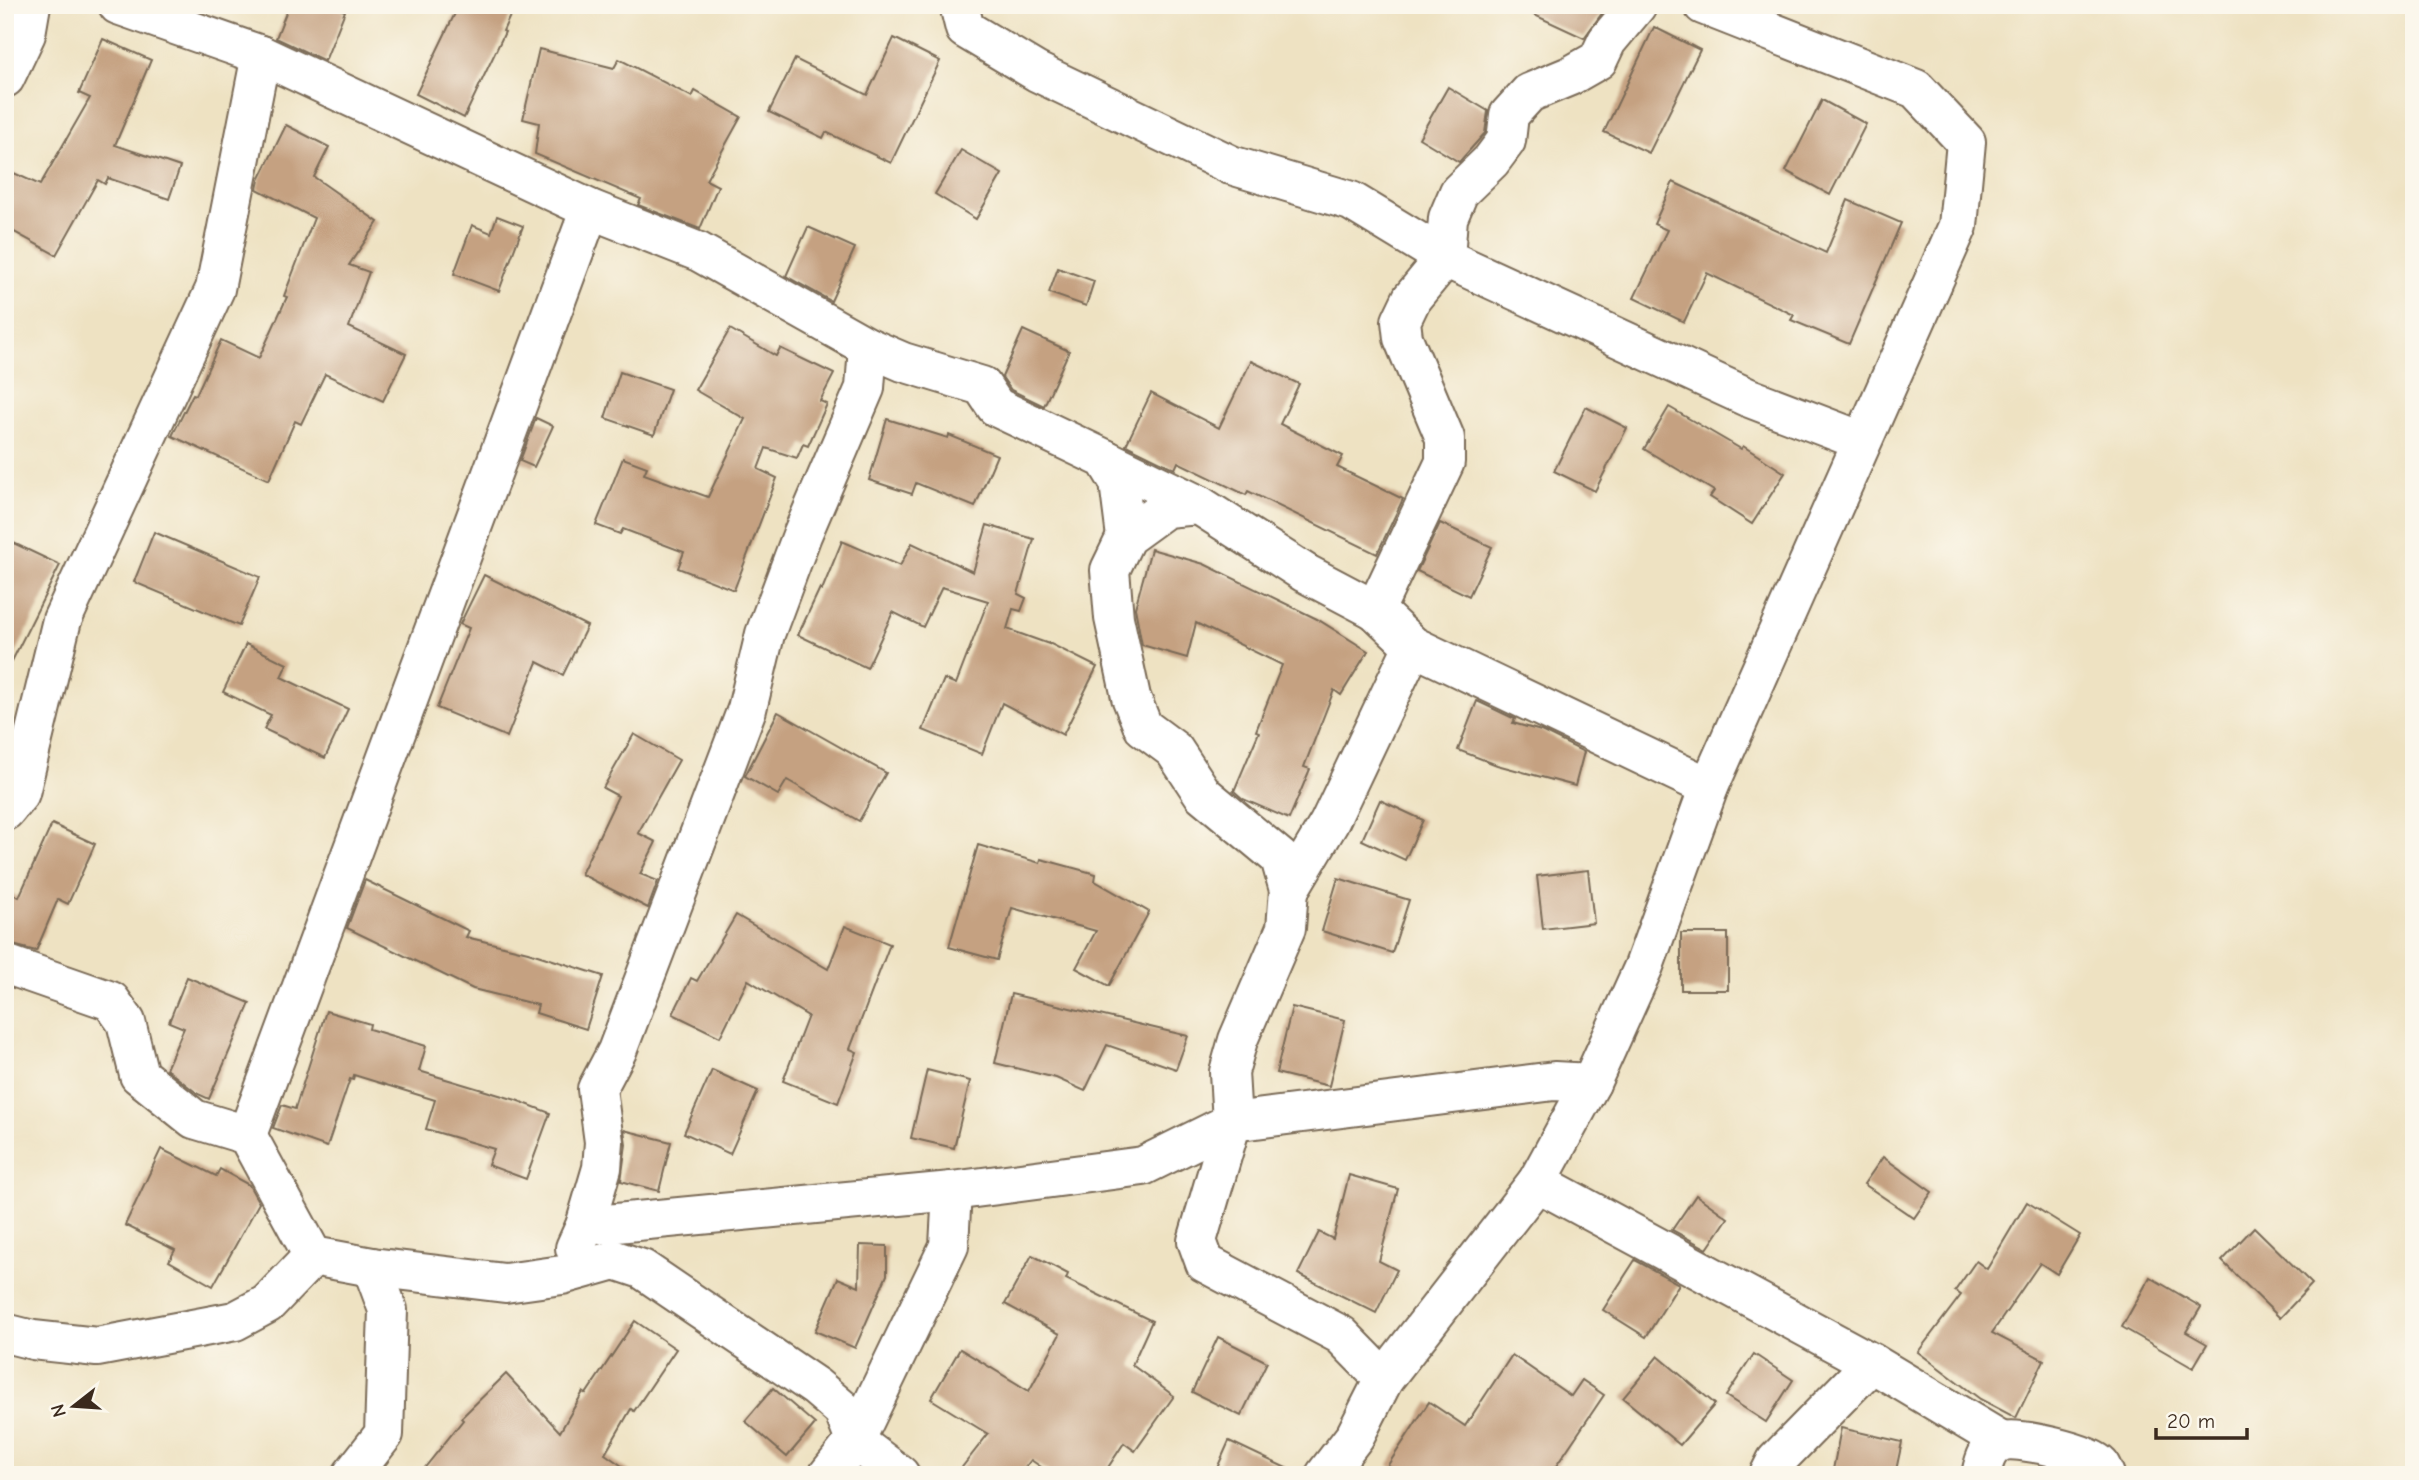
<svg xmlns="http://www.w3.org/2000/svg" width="2419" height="1480" font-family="'Comic Neue',sans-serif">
<rect width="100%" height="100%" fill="#fbf7ec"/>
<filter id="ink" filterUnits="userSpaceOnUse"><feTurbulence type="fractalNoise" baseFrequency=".0143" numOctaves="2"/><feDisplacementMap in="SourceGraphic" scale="14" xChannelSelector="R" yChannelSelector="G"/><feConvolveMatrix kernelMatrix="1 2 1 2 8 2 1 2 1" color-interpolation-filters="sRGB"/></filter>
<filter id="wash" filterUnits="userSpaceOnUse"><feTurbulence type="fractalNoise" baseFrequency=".00686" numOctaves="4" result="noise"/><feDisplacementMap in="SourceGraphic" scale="28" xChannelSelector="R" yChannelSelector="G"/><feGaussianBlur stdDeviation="1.57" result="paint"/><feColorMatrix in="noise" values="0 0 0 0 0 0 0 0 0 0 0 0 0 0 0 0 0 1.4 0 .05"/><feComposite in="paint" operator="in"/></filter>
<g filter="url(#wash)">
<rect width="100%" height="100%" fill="#eee2c2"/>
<g id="blocks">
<!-- building -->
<g fill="#c5a181">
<path d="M 289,5 L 330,5 L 345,11 L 325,61 L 276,38 Z"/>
<path d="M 459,5 L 515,5 L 503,31 L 505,32 L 464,118 L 416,94 Z"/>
<path d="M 1513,5 L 1608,5 L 1584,38 Z"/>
<path d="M 1654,27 L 1700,50 L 1649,153 L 1604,132 Z"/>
<path d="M 894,38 L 940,61 L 891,163 L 826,132 L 823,138 L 769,112 L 795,59 L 867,95 Z"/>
<path d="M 103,39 L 151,60 L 115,145 L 180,167 L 169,199 L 108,178 L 105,184 L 98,180 L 56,255 L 5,227 L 5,191 L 14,173 L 40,185 L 90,98 L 79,93 Z"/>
<path d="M 539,49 L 614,68 L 619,59 L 692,97 L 695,91 L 741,117 L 706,180 L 718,186 L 700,229 L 638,205 L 641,199 L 535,154 L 539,123 L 523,119 Z"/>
<path d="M 1448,87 L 1488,111 L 1485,133 L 1459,162 L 1419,138 Z"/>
<path d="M 1822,100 L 1866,124 L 1830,195 L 1786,171 Z"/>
<path d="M 286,125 L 329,147 L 314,177 L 378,222 L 349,265 L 369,272 L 349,327 L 406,354 L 383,401 L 325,374 L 301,424 L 295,421 L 269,480 L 172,436 L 193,394 L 196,395 L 221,340 L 259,358 L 287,297 L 284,296 L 314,218 L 257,189 L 259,180 Z"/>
<path d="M 961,150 L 1002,174 L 976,219 L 935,194 Z"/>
<path d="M 1673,182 L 1826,253 L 1848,200 L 1901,223 L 1849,344 L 1791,320 L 1794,315 L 1707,273 L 1684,322 L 1634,298 L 1667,230 L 1654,224 Z"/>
<path d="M 497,216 L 523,226 L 499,291 L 454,274 L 472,225 L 491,233 Z"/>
<path d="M 808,227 L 855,248 L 831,301 L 786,276 Z"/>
<path d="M 1058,268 L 1094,281 L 1086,306 L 1049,293 Z"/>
<path d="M 730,329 L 776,356 L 780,348 L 834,374 L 820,401 L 827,404 L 808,446 L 803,444 L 797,458 L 766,448 L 758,469 L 777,478 L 734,590 L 678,568 L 684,552 L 623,529 L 620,534 L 596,525 L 623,458 L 647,467 L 644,474 L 708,497 L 745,419 L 695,390 Z"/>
<path d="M 1023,330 L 1069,351 L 1044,406 L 1011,390 L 1002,377 Z"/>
<path d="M 1251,361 L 1299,384 L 1280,424 L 1343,456 L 1337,467 L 1403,499 L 1377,554 L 1248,491 L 1246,495 L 1178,462 L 1175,469 L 1126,445 L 1151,393 L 1219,428 Z"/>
<path d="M 620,372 L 670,389 L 654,435 L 605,418 Z"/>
<path d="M 1586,407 L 1627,428 L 1595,491 L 1554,471 Z"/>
<path d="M 1669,407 L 1741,449 L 1743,446 L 1785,473 L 1752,524 L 1710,497 L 1714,491 L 1644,449 Z"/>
<path d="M 536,418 L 553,426 L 534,467 L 520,461 Z"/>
<path d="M 887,419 L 948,438 L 949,435 L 997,455 L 975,507 L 916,483 L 912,494 L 869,480 Z"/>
<path d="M 1440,523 L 1492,547 L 1469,596 L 1417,571 Z"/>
<path d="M 987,525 L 1034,539 L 1018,594 L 1026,598 L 1021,611 L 1013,609 L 1007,629 L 1049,644 L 1049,643 L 1097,667 L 1063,735 L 1002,703 L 982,754 L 923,730 L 944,679 L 956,684 L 988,601 L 942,587 L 923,627 L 893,612 L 867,668 L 798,635 L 820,588 L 822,590 L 842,541 L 900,566 L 912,543 L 973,572 Z"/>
<path d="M 154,532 L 260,577 L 239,626 L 134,582 Z"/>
<path d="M 5,539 L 60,565 L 5,675 Z"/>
<path d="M 1151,549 L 1204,564 L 1317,619 L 1368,651 L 1341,695 L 1334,690 L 1304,767 L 1310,769 L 1289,819 L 1243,799 L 1234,791 L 1259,732 L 1256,731 L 1282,665 L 1196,623 L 1187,658 L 1142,645 L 1135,608 Z"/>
<path d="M 484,575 L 587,626 L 563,675 L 537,662 L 507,737 L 437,708 L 469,628 L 460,624 Z"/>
<path d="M 246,644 L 287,664 L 281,677 L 348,709 L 325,758 L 264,729 L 271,715 L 223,692 Z"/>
<path d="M 1477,701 L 1515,719 L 1513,723 L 1541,731 L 1584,752 L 1575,786 L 1497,765 L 1458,750 Z"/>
<path d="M 778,712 L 886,773 L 859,821 L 787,780 L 778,795 L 745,776 Z"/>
<path d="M 634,734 L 679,760 L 638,833 L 656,842 L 640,874 L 658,881 L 648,908 L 581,874 L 618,796 L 603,788 Z"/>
<path d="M 1380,800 L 1423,820 L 1405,860 L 1362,840 Z"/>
<path d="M 52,824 L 95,844 L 68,904 L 58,899 L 36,951 L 5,943 L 5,891 L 19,897 Z"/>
<path d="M 978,845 L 1040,863 L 1041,859 L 1096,874 L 1095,881 L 1149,912 L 1109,986 L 1076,968 L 1096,931 L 1012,908 L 997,960 L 949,947 Z"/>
<path d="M 1588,870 L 1594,923 L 1543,929 L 1537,876 Z"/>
<path d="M 1338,878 L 1409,900 L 1392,953 L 1322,931 Z"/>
<path d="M 365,880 L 469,931 L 466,937 L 528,952 L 603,976 L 586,1029 L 536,1013 L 538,1005 L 473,989 L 347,928 Z"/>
<path d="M 736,915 L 828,969 L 845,926 L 890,944 L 850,1049 L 857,1052 L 838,1103 L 783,1081 L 808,1016 L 748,980 L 720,1037 L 673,1014 L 691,978 L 697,981 Z"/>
<rect x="1681" y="933" width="47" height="57"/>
<path d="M 187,977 L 250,1003 L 209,1099 L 198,1094 L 166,1069 L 184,1028 L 169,1022 Z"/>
<path d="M 1011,994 L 1188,1036 L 1176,1069 L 1107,1045 L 1085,1091 L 1056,1078 L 995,1063 Z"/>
<path d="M 1292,1007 L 1345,1020 L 1329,1086 L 1276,1073 Z"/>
<path d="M 326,1011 L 370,1024 L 369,1029 L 426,1046 L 419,1071 L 516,1100 L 550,1113 L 526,1179 L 488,1165 L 494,1149 L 426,1129 L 435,1100 L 354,1075 L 353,1080 L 350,1079 L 327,1147 L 273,1128 L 282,1105 L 295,1109 Z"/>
<path d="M 712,1070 L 758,1091 L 730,1154 L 684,1133 Z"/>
<path d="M 927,1070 L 970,1081 L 954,1148 L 911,1138 Z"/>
<path d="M 624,1130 L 671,1142 L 659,1191 L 621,1181 L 626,1144 Z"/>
<path d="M 161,1149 L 216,1176 L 220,1169 L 249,1185 L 259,1203 L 213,1286 L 169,1261 L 175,1250 L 125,1225 Z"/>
<path d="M 1883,1157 L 1932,1192 L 1914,1218 L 1864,1184 Z"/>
<path d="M 1349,1175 L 1398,1189 L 1379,1261 L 1397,1270 L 1376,1313 L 1298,1274 L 1319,1232 L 1333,1239 Z"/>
<path d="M 1696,1195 L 1728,1218 L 1707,1249 L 1672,1230 Z"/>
<path d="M 2027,1202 L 2080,1235 L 2057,1274 L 2040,1263 L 1992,1333 L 2044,1360 L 2016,1418 L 1980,1399 L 1918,1352 L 1961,1295 L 1955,1291 L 1976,1261 L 1987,1269 Z"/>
<path d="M 2254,1227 L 2312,1284 L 2280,1318 L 2222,1261 Z"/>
<path d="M 860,1245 L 887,1246 L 887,1275 L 855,1348 L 815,1331 L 838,1278 L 859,1287 Z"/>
<path d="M 1032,1255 L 1068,1274 L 1066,1279 L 1152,1321 L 1132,1365 L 1174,1396 L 1135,1451 L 1124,1443 L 1103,1475 L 1053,1475 L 1031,1460 L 1019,1475 L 956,1475 L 988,1434 L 931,1399 L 960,1349 L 1029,1391 L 1060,1334 L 1005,1304 Z"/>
<path d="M 1635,1260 L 1679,1284 L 1646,1337 L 1603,1310 Z"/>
<path d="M 2150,1277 L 2201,1307 L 2186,1332 L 2207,1344 L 2193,1368 L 2122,1327 Z"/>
<path d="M 635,1321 L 676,1349 L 634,1411 L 631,1409 L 605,1454 L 635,1475 L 419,1475 L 463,1420 L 461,1418 L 506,1374 L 560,1432 L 583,1392 L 586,1394 Z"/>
<path d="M 1218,1337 L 1267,1362 L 1241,1416 L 1192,1392 Z"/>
<path d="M 1754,1354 L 1793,1380 L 1766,1422 L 1726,1396 Z"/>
<path d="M 1512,1355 L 1571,1396 L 1582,1380 L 1604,1395 L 1550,1475 L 1403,1475 L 1388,1465 L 1429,1402 L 1465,1426 Z"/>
<path d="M 1658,1356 L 1715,1404 L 1680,1445 L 1623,1398 Z"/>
<path d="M 773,1388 L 815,1424 L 787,1457 L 745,1421 Z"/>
<path d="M 1841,1428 L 1902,1442 L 1895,1475 L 1832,1475 Z"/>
<path d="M 1229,1441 L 1301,1475 L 1214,1475 Z"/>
</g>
</g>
</g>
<g filter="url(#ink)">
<use href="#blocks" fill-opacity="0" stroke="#7a6a57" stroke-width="2"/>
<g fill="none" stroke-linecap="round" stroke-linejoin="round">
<!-- minor casing -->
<g stroke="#7a6a57" stroke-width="42">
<g id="minor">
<path d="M 118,5 L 261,55 L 590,209 L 699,252 L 868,347 L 903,362 L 982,386 L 996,407 L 1105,459 L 1119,482 L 1126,537"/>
<path d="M 959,5 L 965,29 L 1037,72 L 1231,165 L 1351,201 L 1445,258 L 1747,397 L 1862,441"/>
<path d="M 5,78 L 26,34 L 31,5"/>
<path d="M 1105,459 L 1199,505"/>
<path d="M 1375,610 L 1413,646 L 1709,787"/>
<path d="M 5,811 L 20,793 L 62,620 L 215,289 L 261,55"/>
<path d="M 1289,890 L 1329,823 L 1413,646"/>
<path d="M 5,964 L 111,1001 L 126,1022 L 139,1075 L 194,1119 L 247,1135 L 313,1256 L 372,1267 L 505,1283 L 562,1275 L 615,1260 L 642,1269 L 816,1387 L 843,1410 L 855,1441 L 900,1475"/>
<path d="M 247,1135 L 590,209"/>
<path d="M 1537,1182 L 1872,1363 L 2002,1441"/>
<path d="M 585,1226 L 952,1191 L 1143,1166 L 1232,1122 L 1554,1081 L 1591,1083"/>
<path d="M 575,1248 L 585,1226 L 602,1168 L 604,1142 L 597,1089 L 617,1051 L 747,709 L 765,634 L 802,535 L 865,388 L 868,347"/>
<path d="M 5,1333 L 33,1340 L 97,1347 L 235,1321 L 267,1304 L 313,1256"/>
<path d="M 1384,1379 L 1537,1182 L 1591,1083 L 1644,966 L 1709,787 L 1958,226 L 1966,142 L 1916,89 L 1703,5"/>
<path d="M 352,1475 L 384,1434 L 388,1310 L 372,1267"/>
<path d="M 828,1475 L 855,1441 L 949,1246 L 952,1191"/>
<path d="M 1325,1475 L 1355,1436 L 1384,1379 L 1341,1335 L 1205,1263 L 1197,1241 L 1232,1122 L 1229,1072 L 1238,1040 L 1286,928 L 1289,890 L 1280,858 L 1203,794 L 1174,750 L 1143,727 L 1131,697 L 1114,618 L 1110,570 L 1126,537 L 1166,508 L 1199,505 L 1305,573 L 1375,610 L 1445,462 L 1445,438 L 1403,338 L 1401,321 L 1412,298 L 1445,258 L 1448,218 L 1459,192 L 1491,161 L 1506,141 L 1509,115 L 1529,93 L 1570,76 L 1598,60 L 1607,41 L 1637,5"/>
<path d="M 1769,1475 L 1776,1461 L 1872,1363"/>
<path d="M 1981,1475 C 1984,1460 1988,1445 2004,1441 C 2019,1437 2089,1453 2100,1465 C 2102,1468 2103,1471 2105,1475"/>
</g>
</g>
<!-- minor -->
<use href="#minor" stroke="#fff" stroke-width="38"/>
</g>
</g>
<!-- margin -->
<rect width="2419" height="1480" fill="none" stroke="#fbf7ec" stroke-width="28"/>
<!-- north arrow -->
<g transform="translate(74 1406) rotate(253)" stroke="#fbf7ec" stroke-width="5" paint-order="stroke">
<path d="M0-5L12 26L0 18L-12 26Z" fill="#3b2a1e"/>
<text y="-10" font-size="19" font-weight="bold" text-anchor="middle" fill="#3b2a1e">N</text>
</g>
<!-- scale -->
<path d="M2156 1428v10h91v-10" fill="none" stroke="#3b2a1e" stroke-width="3.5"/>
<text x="2167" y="1428" font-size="21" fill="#3b2a1e" stroke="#fbf7ec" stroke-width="5" paint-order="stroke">20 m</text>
</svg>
